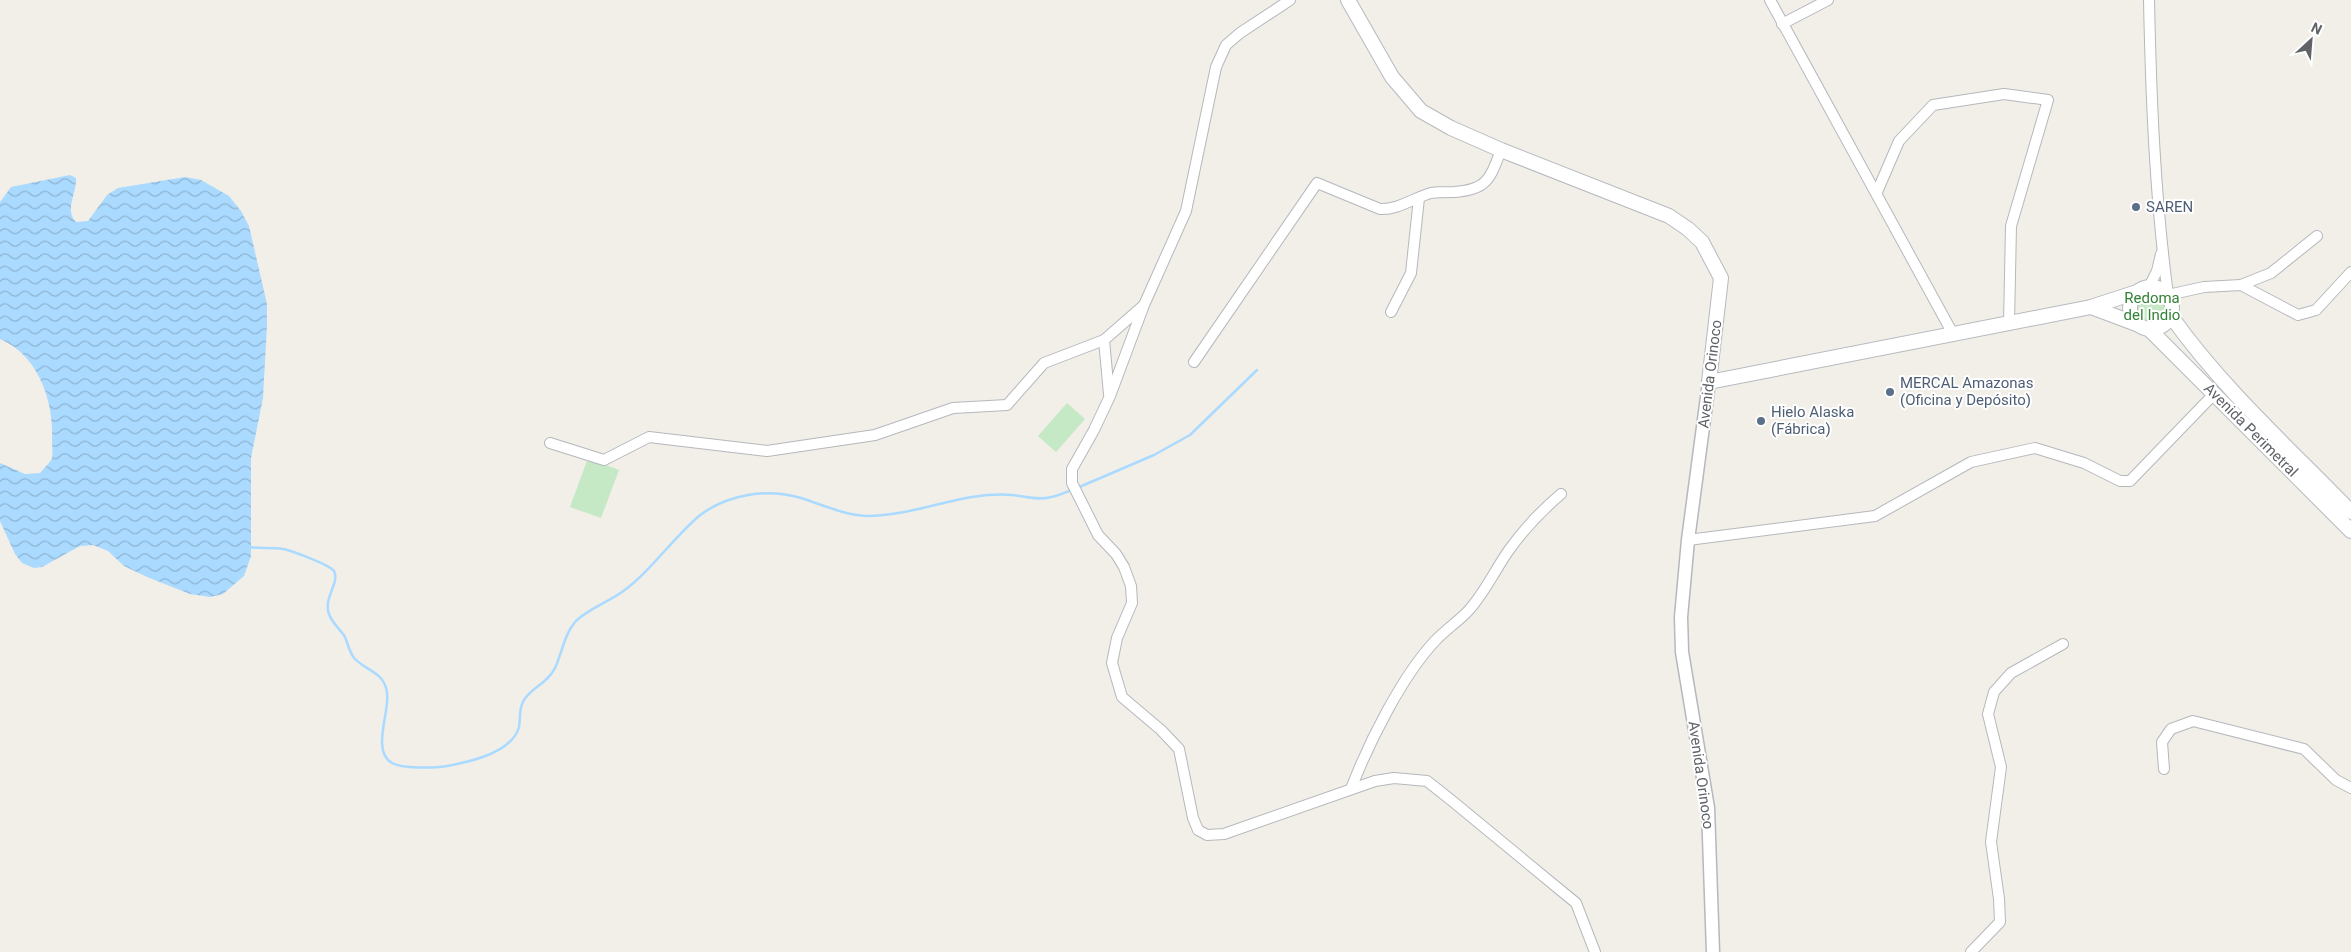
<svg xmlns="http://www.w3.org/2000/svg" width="2351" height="952" font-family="Roboto,sans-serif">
<defs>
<pattern id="water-waves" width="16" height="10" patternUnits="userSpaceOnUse" patternTransform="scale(1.25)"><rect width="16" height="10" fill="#aadaff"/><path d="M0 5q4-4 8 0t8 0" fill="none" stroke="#8eb4d2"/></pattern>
</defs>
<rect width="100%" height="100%" fill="#f1efe8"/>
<!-- green -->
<g fill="#c5e8c5">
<circle cx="2152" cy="306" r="16"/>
<path d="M 1067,403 L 1085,419 L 1056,452 L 1038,436 Z"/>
<path d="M 588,458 L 619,470 L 601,518 L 570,507 Z"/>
</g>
<!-- water -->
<path fill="url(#water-waves)" d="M 70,175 L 76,178 C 77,193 64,210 76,222 L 88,221 L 107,195 L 118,188 L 185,177 L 201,180 L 229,196 L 241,211 L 249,226 L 267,304 L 267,325 L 263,398 L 251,458 L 251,556 L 244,576 L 223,594 L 210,597 L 190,594 L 147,577 L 124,566 L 108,551 L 93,545 L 80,546 L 42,567 L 34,568 L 22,563 L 15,554 L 0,521 L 0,463 L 25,474 L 40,473 C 43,469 50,463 52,458 C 53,453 52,444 52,439 C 54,401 38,355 0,339 L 0,202 L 11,187 Z"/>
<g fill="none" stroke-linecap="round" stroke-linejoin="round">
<!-- stream -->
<g stroke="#aadaff" stroke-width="2.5">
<path d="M 1077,488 L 1154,455 L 1190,435 L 1257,370"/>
<path d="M 249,547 C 260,549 271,547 283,549 C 290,550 330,565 334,571 C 340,583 323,598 329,614 C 332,623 340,629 345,637 C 348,644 349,651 354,658 C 366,671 385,672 387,693 C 390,712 371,751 392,763 C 402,769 435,768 447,766 C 469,762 512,753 519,727 C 521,717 518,710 524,700 C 532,687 547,684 555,668 C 562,653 564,635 575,622 C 586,610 608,602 622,592 C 652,570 672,539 699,516 C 727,494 768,488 801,498 C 823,505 844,515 867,516 C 902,516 937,503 972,497 C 985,495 999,494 1012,495 C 1024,496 1038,501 1051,497 C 1058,496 1065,492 1072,490"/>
</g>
<!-- minor casing -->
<g stroke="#b5b8bc" stroke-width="12">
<g id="minor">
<path d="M 1290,0 L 1240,33 L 1226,45 L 1216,67 L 1186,211 L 1144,305 L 1110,396 L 1094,430 L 1072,469 L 1072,483 L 1098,535 L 1116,554 L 1124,567 L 1131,586 L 1132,603 L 1117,638 L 1112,663 L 1122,697 L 1161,730 L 1179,749 L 1193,818 L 1198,830 L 1207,835 L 1224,834 L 1375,781 L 1394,778 L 1427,781 L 1451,800 L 1576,903 L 1595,952"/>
<path d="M 1770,0 L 1953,334"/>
<path d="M 2149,0 C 2151,98 2155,197 2168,295 L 2204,287 L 2241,285 L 2298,315 L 2316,310 L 2351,272"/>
<path d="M 1782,24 L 1828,0"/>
<path d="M 1877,192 L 1899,141 L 1933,105 L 2004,94 L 2048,100 L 2011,226 L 2009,323"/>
<path d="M 2241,285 L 2271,273 L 2317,236"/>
<path d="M 2149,287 L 2157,271 L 2161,254"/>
<path d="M 1391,312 L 1411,273 L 1419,198"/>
<path d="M 1104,340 L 1109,394"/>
<path d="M 1194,362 L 1317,183 L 1380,209 C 1398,210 1413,198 1431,193 C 1438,192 1447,192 1454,192 C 1487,190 1490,179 1501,150"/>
<path d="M 550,443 L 604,460 L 649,437 L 767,451 L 875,435 L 953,408 L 1007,405 L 1044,363 L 1104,340 L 1143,306"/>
<path d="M 1688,540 L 1875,516 L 1971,462 L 2035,448 L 2084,463 L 2120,481 L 2130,481 L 2215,393"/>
<path d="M 2164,769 L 2162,742 L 2171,729 L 2193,721 L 2304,749 L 2336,780 L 2351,788"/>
<path d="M 1351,789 C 1368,744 1402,676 1435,641 C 1445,630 1459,621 1469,610 C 1485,592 1495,570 1509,550 C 1524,529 1541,511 1561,494"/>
<path d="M 1971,952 L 2000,922 L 1999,899 L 1991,842 L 2001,767 L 1988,714 L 1994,692 L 2011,673 L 2063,644"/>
</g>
</g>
<!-- tertiary casing -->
<g stroke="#b5b8bc" stroke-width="15">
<path id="tertiary" d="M 1709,382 L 1688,540 L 1681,617 L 1682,652 L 1708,808 L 1713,952"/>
</g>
<!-- secondary casing -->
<g stroke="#b6babf" stroke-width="16">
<g id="secondary">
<path d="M 1348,0 L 1392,77 L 1421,111 L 1451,128 L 1501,150 L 1669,216 L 1688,229 L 1702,242 L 1721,278 L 1709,382 L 2091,307 L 2137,292"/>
<circle cx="2151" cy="308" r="21"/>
<path d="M 2091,307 L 2139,325"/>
<path d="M 2171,316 C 2222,388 2290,449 2351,512"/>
<path d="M 2149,329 L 2351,531"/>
</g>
</g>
<!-- minor -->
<use href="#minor" stroke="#fff" stroke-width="10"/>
<!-- tertiary -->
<use href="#tertiary" stroke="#fff" stroke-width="12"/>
<!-- secondary -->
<use href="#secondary" stroke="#fff" stroke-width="14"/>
</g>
<!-- markers -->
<g fill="#5c6f8a" stroke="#fff" stroke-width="2">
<circle cx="2136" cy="207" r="5"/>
<circle cx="1890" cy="392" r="5"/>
<circle cx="1761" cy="421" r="5"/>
</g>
<g text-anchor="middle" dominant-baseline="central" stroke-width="4" stroke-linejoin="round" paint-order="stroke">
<!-- service labels -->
<g font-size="15" fill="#4e5e75" stroke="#fff" text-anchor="start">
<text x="2146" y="207">SAREN</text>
<text x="1900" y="383">MERCAL Amazonas<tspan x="1900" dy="17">(Oficina y Depósito)</tspan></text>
<text x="1771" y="412">Hielo Alaska<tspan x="1771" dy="17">(Fábrica)</tspan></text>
</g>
<!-- park labels -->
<g font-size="15" fill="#348238" stroke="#fff">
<text x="2152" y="298">Redoma<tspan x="2152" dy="17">del Indio</tspan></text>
</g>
<!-- street labels -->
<g font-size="15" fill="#5f6368" stroke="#fff">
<text transform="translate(1710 374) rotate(-83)">Avenida Orinoco</text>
<text transform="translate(2251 430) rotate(45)">Avenida Perimetral</text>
<text transform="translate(1701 775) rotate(82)">Avenida Orinoco</text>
</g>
</g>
<!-- north arrow -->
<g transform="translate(2311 40) rotate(26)" stroke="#ffffff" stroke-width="4" paint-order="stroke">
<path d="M0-4L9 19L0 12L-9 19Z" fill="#5f6368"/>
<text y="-8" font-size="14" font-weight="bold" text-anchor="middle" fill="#5f6368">N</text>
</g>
</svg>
